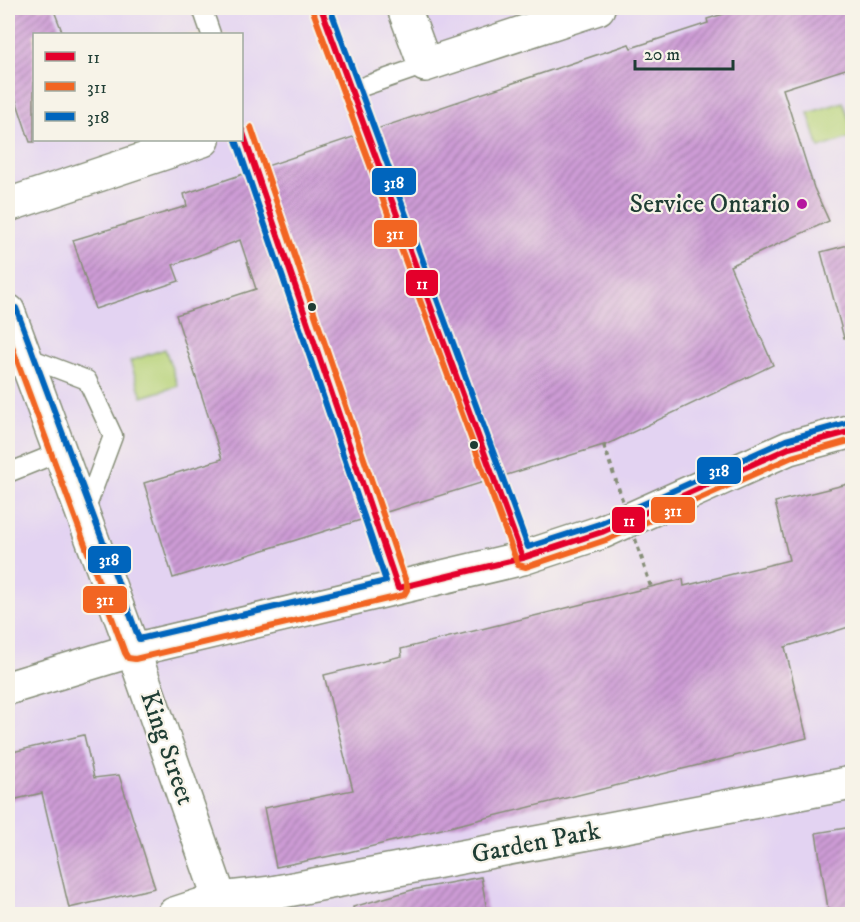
<svg xmlns="http://www.w3.org/2000/svg" width="860" height="922" font-family="'IM FELL DW Pica',serif">
<defs>
<pattern id="building-hatch" width="6" height="6" patternUnits="userSpaceOnUse" patternTransform="scale(1.5)"><rect width="6" height="6" fill="#cd9bd5"/><path d="M-1 1l2-2M0 6l6-6M5 7l2-2" fill="none" stroke="#a680ae"/></pattern>
</defs>
<rect width="100%" height="100%" fill="#f7f3e8"/>
<filter id="ink" filterUnits="userSpaceOnUse"><feTurbulence type="fractalNoise" baseFrequency=".0167" numOctaves="2"/><feDisplacementMap in="SourceGraphic" scale="12" xChannelSelector="R" yChannelSelector="G"/><feConvolveMatrix kernelMatrix="1 2 1 2 8 2 1 2 1" color-interpolation-filters="sRGB"/></filter>
<filter id="wash" filterUnits="userSpaceOnUse"><feTurbulence type="fractalNoise" baseFrequency=".008" numOctaves="4" result="noise"/><feDisplacementMap in="SourceGraphic" scale="24" xChannelSelector="R" yChannelSelector="G"/><feGaussianBlur stdDeviation="1.35" result="paint"/><feColorMatrix in="noise" values="0 0 0 0 0 0 0 0 0 0 0 0 0 0 0 0 0 1.4 0 .05"/><feComposite in="paint" operator="in"/></filter>
<g filter="url(#wash)">
<rect width="100%" height="100%" fill="#eedebc"/>
<!-- built -->
<path fill="#e3d3f2" fill-rule="evenodd" d="M 8,8 L 852,8 L 852,914 L 8,914 ZM 34,34 L 242,34 L 242,140 L 34,140 Z"/>
<!-- grass -->
<g fill="#b6d277" stroke="#6a8856" stroke-width="1.5">
<path d="M 843,102 L 852,130 L 852,137 L 819,148 L 808,113 Z"/>
<path d="M 165,349 L 178,386 L 142,397 L 130,361 Z"/>
</g>
<g id="blocks">
<!-- building -->
<g fill="url(#building-hatch)">
<path d="M 8,8 L 53,8 L 63,34 L 34,34 L 34,142 L 30,142 L 8,76 Z"/>
<path d="M 743,8 L 852,8 L 852,67 L 783,89 L 814,188 L 829,221 L 730,266 L 773,365 L 610,443 L 173,578 L 144,483 L 222,459 L 176,315 L 256,289 L 240,240 L 173,265 L 179,281 L 95,309 L 73,240 L 187,206 L 184,194 L 629,44 L 631,48 L 708,23 L 707,19 Z"/>
<path d="M 852,244 L 852,337 L 844,338 L 821,252 Z"/>
<path d="M 852,483 L 852,626 L 785,647 L 807,738 L 345,853 L 276,867 L 264,808 L 353,790 L 324,675 L 402,656 L 401,649 L 683,579 L 684,586 L 789,560 L 775,502 Z"/>
<path d="M 84,735 L 94,778 L 119,775 L 155,888 L 69,908 L 42,793 L 8,801 L 8,753 Z"/>
<path d="M 852,827 L 852,915 L 829,915 L 816,833 Z"/>
<path d="M 481,877 L 488,915 L 354,915 L 353,907 L 412,890 Z"/>
</g>
</g>
</g>
<g filter="url(#ink)">
<use href="#blocks" fill-opacity="0" stroke="#868e78" stroke-width="1.5"/>
<g fill="none" stroke-linecap="round" stroke-linejoin="round">
<!-- service casing -->
<g stroke="#868e78" stroke-width="21">
<g id="service">
<path d="M 202,8 L 211,34"/>
<path d="M 321,8 L 353,90 L 425,65"/>
<path d="M 24,356 L 87,380 L 113,436 L 84,514"/>
<path d="M 8,473 L 60,452"/>
</g>
</g>
<!-- minor casing -->
<g stroke="#868e78" stroke-width="36">
<g id="minor">
<path d="M 404,8 L 425,65 L 598,8"/>
<path d="M 8,205 L 203,140"/>
<path d="M 174,914 L 220,899 L 272,893 L 852,783"/>
</g>
</g>
<!-- tertiary casing -->
<g stroke="#868e78" stroke-width="36">
<g id="tertiary">
<path d="M 8,311 L 133,650 L 225,914"/>
<path d="M 8,688 L 133,650 L 523,558 L 602,532 L 789,448 L 852,431"/>
</g>
</g>
<!-- service -->
<use href="#service" stroke="#fff" stroke-width="18"/>
<!-- minor -->
<use href="#minor" stroke="#fff" stroke-width="33"/>
<!-- tertiary -->
<use href="#tertiary" stroke="#fff" stroke-width="33"/>
<!-- path-bridge -->
<path stroke="#868e78" stroke-width="4" stroke-dasharray="4.5 4.5" stroke-linecap="butt" d="M 604,445 L 651,587"/>
<!-- bus-1 casing -->
<g stroke="#f7f3e8" stroke-width="10">
<g id="bus-1">
<path d="M 321,8 L 523,558"/>
<path d="M 242,130 L 398,588"/>
<path d="M 398,588 L 523,558 L 602,532 L 789,448 L 852,431"/>
</g>
</g>
<!-- bus-2 casing -->
<g stroke="#f7f3e8" stroke-width="10">
<g id="bus-2">
<path d="M 313,11 L 518,565 L 526,567 L 606,540 L 792,457 L 852,440"/>
<path d="M 8,336 L 125,653 L 128,658 L 135,659 L 404,595 L 407,590 L 407,585 L 251,127"/>
</g>
</g>
<!-- bus-3 casing -->
<g stroke="#f7f3e8" stroke-width="10">
<g id="bus-3">
<path d="M 330,8 L 528,547 L 599,524 L 786,440 L 850,422"/>
<path d="M 16,308 L 139,639 L 386,581 L 236,140"/>
</g>
</g>
<!-- bus-1 -->
<use href="#bus-1" stroke="#e4002b" stroke-width="6"/>
<!-- bus-2 -->
<use href="#bus-2" stroke="#f26522" stroke-width="6"/>
<!-- bus-3 -->
<use href="#bus-3" stroke="#0065bd" stroke-width="6"/>
</g>
</g>
<!-- markers -->
<circle fill="#b5179e" stroke="#f7f3e8" stroke-width="2" cx="802" cy="204" r="6"/>
<g fill="#1f3d34" stroke="#f7f3e8" stroke-width="2">
<circle cx="312" cy="307" r="5"/>
<circle cx="474" cy="445" r="5"/>
</g>
<g text-anchor="middle" dominant-baseline="central" stroke-width="4.5" stroke-linejoin="round" paint-order="stroke">
<!-- poi labels -->
<g font-size="26" fill="#1f3d34" stroke="#f7f3e8" text-anchor="end">
<text x="790" y="204">Service Ontario</text>
</g>
<!-- street labels -->
<g font-size="26" fill="#1f3d34" stroke="#f7f3e8">
<text transform="translate(167 748) rotate(71)">King Street</text>
<text transform="translate(536 843) rotate(-11)">Garden Park</text>
</g>
</g>
<g stroke="#f7f3e8" stroke-width="2">
<rect x="371" y="167" width="46" height="29" rx="6" fill="#0065bd"/>
<rect x="373" y="219" width="45" height="29" rx="6" fill="#f26522"/>
<rect x="405" y="269" width="34" height="28" rx="6" fill="#e4002b"/>
<rect x="696" y="456" width="46" height="29" rx="6" fill="#0065bd"/>
<rect x="650" y="496" width="46" height="28" rx="6" fill="#f26522"/>
<rect x="611" y="506" width="35" height="28" rx="6" fill="#e4002b"/>
<rect x="87" y="545" width="45" height="29" rx="6" fill="#0065bd"/>
<rect x="82" y="585" width="46" height="29" rx="6" fill="#f26522"/>
</g>
<g font-size="16" text-anchor="middle" font-weight="bold" fill="#fff">
<text x="394" y="188">318</text>
<text x="395" y="239">311</text>
<text x="422" y="289">11</text>
<text x="719" y="476">318</text>
<text x="673" y="516">311</text>
<text x="629" y="526">11</text>
<text x="109" y="565">318</text>
<text x="105" y="605">311</text>
</g>
<!-- margin -->
<rect width="860" height="922" fill="none" stroke="#f7f3e8" stroke-width="30"/>
<!-- legend -->
<rect x="33" y="33" width="210" height="108" fill="#f7f3e8" stroke="#a1aaa0" stroke-width="1.5"/>
<rect x="45" y="52" width="30" height="9" fill="#e4002b" stroke="#a1aaa0" stroke-width="1.5"/>
<text x="87" y="63" font-size="18" fill="#1f3d34">11</text>
<rect x="45" y="82" width="30" height="9" fill="#f26522" stroke="#a1aaa0" stroke-width="1.5"/>
<text x="87" y="93" font-size="18" fill="#1f3d34">311</text>
<rect x="45" y="112" width="30" height="9" fill="#0065bd" stroke="#a1aaa0" stroke-width="1.5"/>
<text x="87" y="123" font-size="18" fill="#1f3d34">318</text>
<!-- scale -->
<path d="M635 60v9h98v-9" fill="none" stroke="#1f3d34" stroke-width="3"/>
<text x="644" y="60" font-size="18" fill="#1f3d34" stroke="#f7f3e8" stroke-width="4.5" paint-order="stroke">20 m</text>
</svg>
